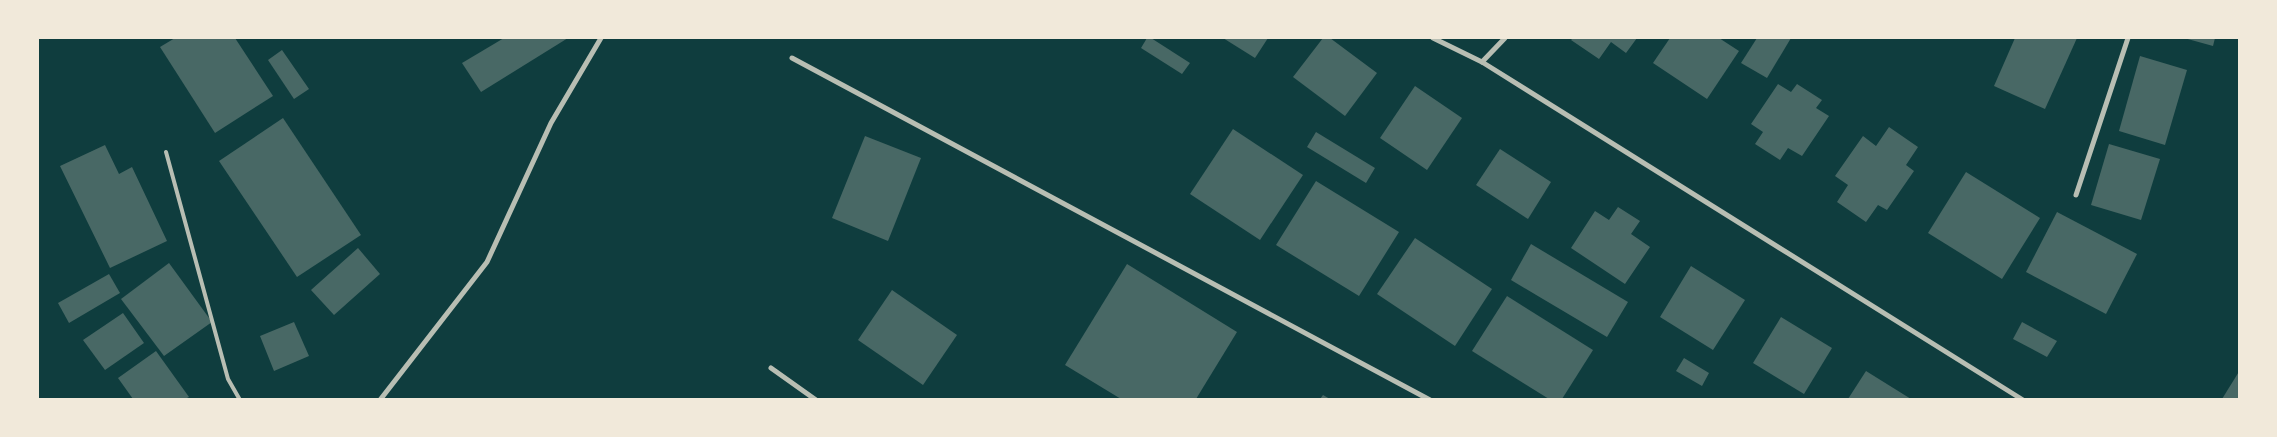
<svg xmlns="http://www.w3.org/2000/svg" width="2277" height="437" font-family="'Sofia Sans Condensed',sans-serif">
<rect width="100%" height="100%" fill="#0f3d3e"/>
<!-- building -->
<g fill="#486865">
<path d="M 175,38 L 235,38 L 273,96 L 215,133 L 160,47 Z"/>
<path d="M 504,38 L 568,38 L 481,92 L 462,63 Z"/>
<path d="M 1147,38 L 1151,38 L 1190,63 L 1182,74 L 1141,48 Z"/>
<path d="M 1223,38 L 1268,38 L 1255,58 Z"/>
<path d="M 1323,38 L 1330,38 L 1377,73 L 1345,116 L 1293,77 Z"/>
<path d="M 1573,38 L 1637,38 L 1626,53 L 1611,42 L 1599,59 L 1571,40 Z"/>
<path d="M 1670,38 L 1719,38 L 1739,51 L 1707,99 L 1653,63 Z"/>
<path d="M 1757,38 L 1791,38 L 1767,78 L 1741,63 Z"/>
<path d="M 2015,38 L 2077,38 L 2045,109 L 1994,86 Z"/>
<path d="M 2184,38 L 2215,38 L 2213,46 Z"/>
<path d="M 282,50 L 309,89 L 294,99 L 268,60 Z"/>
<path d="M 2140,56 L 2187,70 L 2165,145 L 2119,131 Z"/>
<path d="M 1778,84 L 1791,92 L 1797,84 L 1822,100 L 1816,108 L 1829,116 L 1802,156 L 1788,148 L 1780,160 L 1755,144 L 1763,132 L 1751,124 Z"/>
<path d="M 1415,86 L 1462,118 L 1427,170 L 1380,138 Z"/>
<path d="M 283,118 L 361,235 L 297,277 L 219,161 Z"/>
<path d="M 1889,127 L 1918,147 L 1906,165 L 1914,171 L 1887,210 L 1878,205 L 1866,222 L 1837,202 L 1848,185 L 1835,176 L 1863,136 L 1876,146 Z"/>
<path d="M 1233,129 L 1303,175 L 1260,240 L 1190,194 Z"/>
<path d="M 1316,132 L 1375,168 L 1366,183 L 1307,147 Z"/>
<path d="M 865,136 L 921,158 L 888,241 L 832,218 Z"/>
<path d="M 2109,144 L 2160,159 L 2141,220 L 2091,205 Z"/>
<path d="M 105,145 L 119,174 L 132,167 L 167,241 L 110,268 L 60,166 Z"/>
<path d="M 1500,149 L 1551,182 L 1528,219 L 1476,185 Z"/>
<path d="M 1966,172 L 2040,218 L 2002,279 L 1928,233 Z"/>
<path d="M 1316,181 L 1399,232 L 1359,296 L 1276,245 Z"/>
<path d="M 1618,207 L 1640,221 L 1631,234 L 1650,247 L 1625,284 L 1571,248 L 1595,211 L 1609,220 Z"/>
<path d="M 2057,212 L 2137,254 L 2106,314 L 2026,272 Z"/>
<path d="M 1415,238 L 1492,289 L 1455,346 L 1377,294 Z"/>
<path d="M 1531,244 L 1628,302 L 1607,337 L 1511,280 Z"/>
<path d="M 358,248 L 380,274 L 334,315 L 311,290 Z"/>
<path d="M 169,263 L 212,322 L 164,356 L 121,299 Z"/>
<path d="M 1127,264 L 1237,332 L 1196,399 L 1121,399 L 1065,365 Z"/>
<path d="M 1691,266 L 1745,300 L 1713,350 L 1660,317 Z"/>
<path d="M 109,274 L 120,293 L 69,323 L 58,303 Z"/>
<path d="M 892,290 L 957,335 L 923,385 L 858,340 Z"/>
<path d="M 1507,296 L 1593,350 L 1562,399 L 1549,399 L 1472,351 Z"/>
<path d="M 123,313 L 144,343 L 105,370 L 83,340 Z"/>
<path d="M 1781,317 L 1832,348 L 1804,394 L 1753,363 Z"/>
<path d="M 294,322 L 309,356 L 274,371 L 260,336 Z"/>
<path d="M 2022,322 L 2057,341 L 2047,357 L 2013,339 Z"/>
<path d="M 156,351 L 189,397 L 185,399 L 133,399 L 118,378 Z"/>
<path d="M 1684,358 L 1709,373 L 1702,386 L 1676,371 Z"/>
<path d="M 2240,370 L 2240,399 L 2222,399 Z"/>
<path d="M 1866,371 L 1911,399 L 1848,399 Z"/>
<path d="M 1323,395 L 1330,399 L 1320,399 Z"/>
</g>
<g fill="none" stroke-linecap="round" stroke-linejoin="round">
<!-- service -->
<path stroke="#b8beb3" stroke-width="4" d="M 166,152 L 228,379 L 240,400"/>
<!-- minor -->
<g stroke="#b8beb3" stroke-width="5">
<path d="M 1433,38 L 1482,62 L 2023,400"/>
<path d="M 792,58 L 1430,400"/>
<path d="M 1482,62 L 1505,38"/>
<path d="M 2076,195 L 2128,38"/>
<path d="M 771,368 L 816,400"/>
<path d="M 380,400 L 487,262 L 551,123 L 601,38"/>
</g>
</g>
<!-- border -->
<rect width="2277" height="437" fill="none" stroke="#f1e9da" stroke-width="78"/>
</svg>
